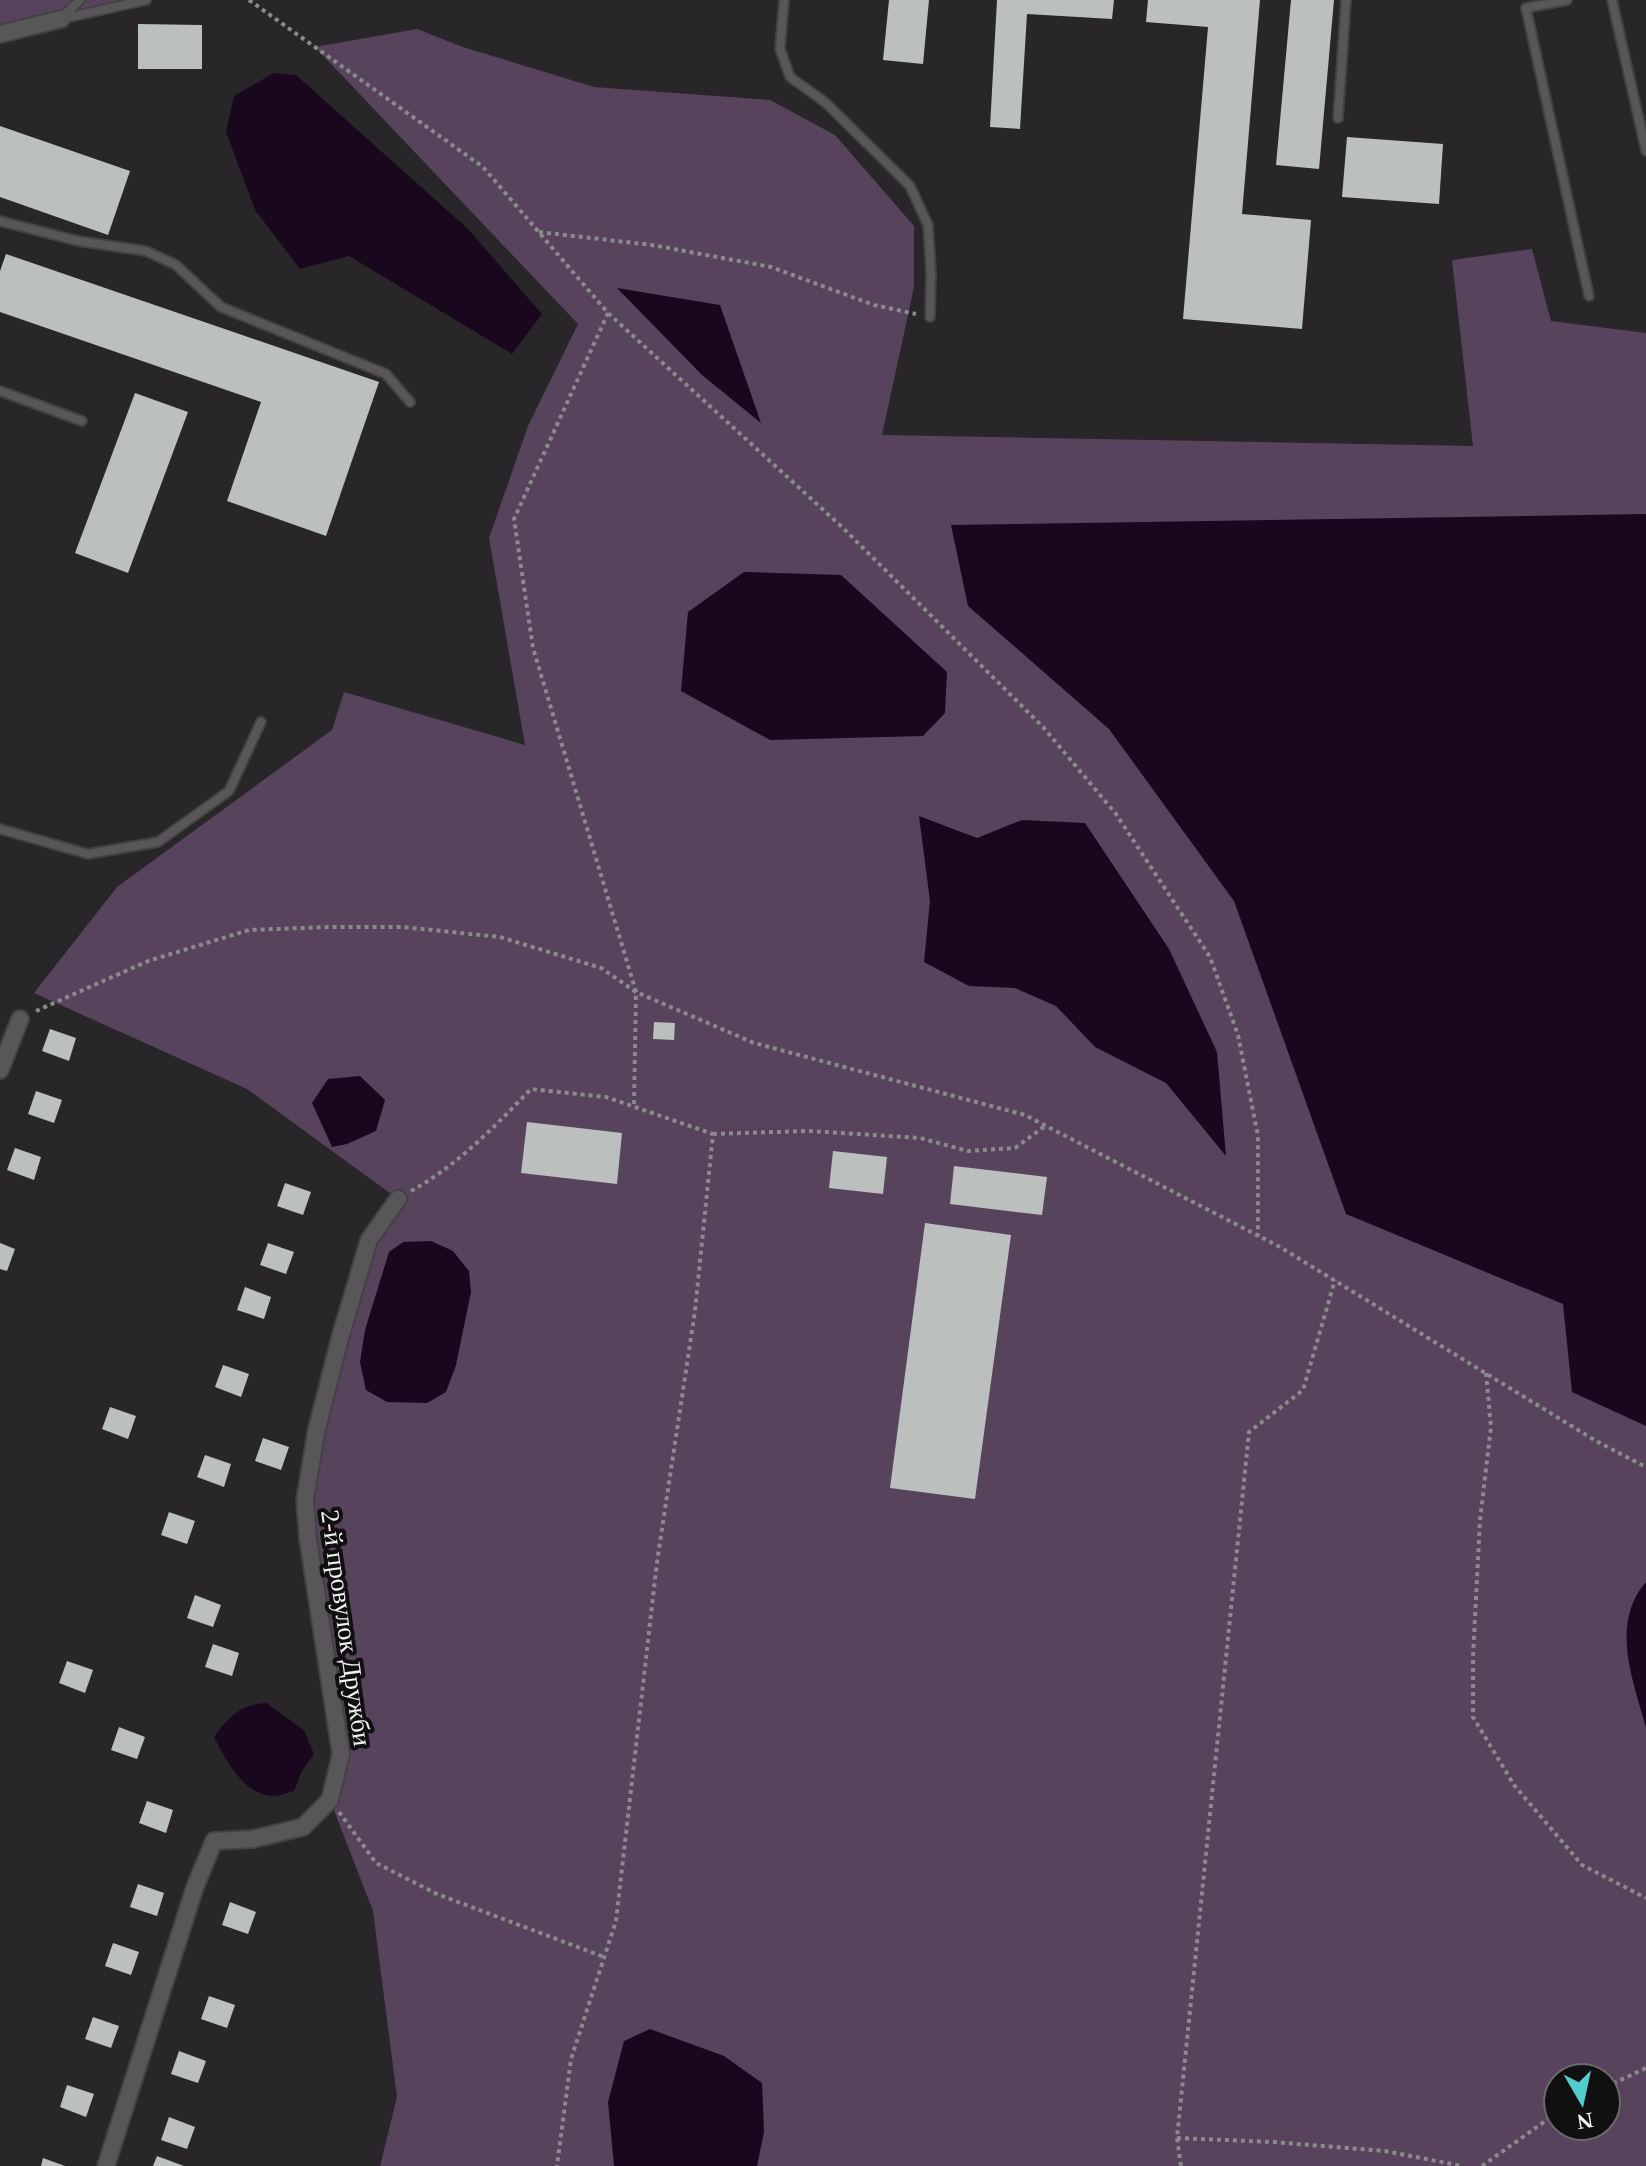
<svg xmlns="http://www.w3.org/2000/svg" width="1646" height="2166" font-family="'Times New Roman',serif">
<rect width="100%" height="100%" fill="#282629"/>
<!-- green -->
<g fill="#57435b" fill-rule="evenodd">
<path d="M 0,0 L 146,0 L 0,34 Z"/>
<path d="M 417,29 L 463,47 L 594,87 L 770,100 L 835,135 L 914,226 L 914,287 L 882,435 L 1473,446 L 1452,260 L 1532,249 L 1551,321 L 1646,333 L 1646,2166 L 380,2166 L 397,2097 L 373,1911 L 330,1800 L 341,1754 L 305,1500 L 369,1240 L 398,1199 L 247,1089 L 34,993 L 117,887 L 332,730 L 344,692 L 525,745 L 489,538 L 528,426 L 578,324 L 315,47 ZM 1558,2078 L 1606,2078 L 1606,2126 L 1558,2126 Z"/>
</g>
<!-- water -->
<g fill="#19081d">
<path d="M 274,73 L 296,75 L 468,229 L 542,314 L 512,354 L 349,256 L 300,269 L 255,210 L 226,132 L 234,96 Z"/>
<path d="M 617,288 L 720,305 L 761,423 L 702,375 Z"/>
<path d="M 1646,514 L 1646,1426 L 1572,1392 L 1563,1304 L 1346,1214 L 1234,901 L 1109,729 L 968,606 L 951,525 Z"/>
<path d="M 744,572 L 841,575 L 947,672 L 945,713 L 923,736 L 770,740 L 681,691 L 688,612 Z"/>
<path d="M 919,816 L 977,838 L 1022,820 L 1085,823 L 1169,949 L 1217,1052 L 1226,1156 L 1166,1083 L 1095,1047 L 1056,1006 L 1015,988 L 969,986 L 924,962 L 930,901 Z"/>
<path d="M 360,1076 L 385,1100 L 376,1131 L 347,1144 L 332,1147 L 312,1103 L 328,1079 Z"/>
<path d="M 431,1241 L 453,1251 L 469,1271 L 471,1292 L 456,1365 L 446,1392 L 427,1403 L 387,1402 L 366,1390 L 360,1362 L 365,1330 L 389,1252 L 403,1242 Z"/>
<path d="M 1646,1582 L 1646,1727 C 1633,1680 1610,1623 1646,1582 Z"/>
<path d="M 266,1703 L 304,1730 L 314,1754 L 302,1771 L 294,1791 C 288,1792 281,1796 275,1796 C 245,1797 225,1759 214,1737 C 228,1717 241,1704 266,1703 Z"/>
<path d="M 650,2029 L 724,2056 L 762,2083 L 764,2132 L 757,2166 L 614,2166 L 608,2102 L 624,2041 Z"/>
</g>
<!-- building -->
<g fill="#bbc0bf">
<path d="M 889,0 L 929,0 L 923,64 L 883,60 Z"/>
<path d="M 997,0 L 1114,0 L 1112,19 L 1027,14 L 1020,129 L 990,127 Z"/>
<path d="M 1148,0 L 1260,0 L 1242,214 L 1311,220 L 1302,329 L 1183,319 L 1208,27 L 1146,22 Z"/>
<path d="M 1291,0 L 1334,0 L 1319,169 L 1276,165 Z"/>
<path d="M 138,24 L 202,25 L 202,69 L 138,69 Z"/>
<path d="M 0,126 L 130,171 L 108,235 L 0,197 Z"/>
<path d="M 1347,137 L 1443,144 L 1439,204 L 1342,197 Z"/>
<path d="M 6,254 L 379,382 L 326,536 L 227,501 L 261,402 L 0,312 L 0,271 Z"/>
<path d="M 135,393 L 188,412 L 128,573 L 75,553 Z"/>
<path d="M 654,1022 L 675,1023 L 674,1040 L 653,1039 Z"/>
<path d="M 50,1029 L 76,1038 L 69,1061 L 42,1051 Z"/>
<path d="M 36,1091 L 62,1100 L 54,1123 L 28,1114 Z"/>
<path d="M 527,1122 L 622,1133 L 617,1184 L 521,1173 Z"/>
<path d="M 15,1148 L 41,1157 L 34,1180 L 7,1170 Z"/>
<path d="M 833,1151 L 887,1157 L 883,1194 L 829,1188 Z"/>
<path d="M 954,1166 L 1047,1177 L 1042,1215 L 950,1204 Z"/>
<path d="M 285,1183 L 311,1192 L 303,1215 L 277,1206 Z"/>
<path d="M 925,1223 L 1011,1235 L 975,1499 L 890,1488 Z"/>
<path d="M 0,1243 L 15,1249 L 7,1271 L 0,1269 Z"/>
<path d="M 268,1243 L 294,1252 L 286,1274 L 260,1265 Z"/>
<path d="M 245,1287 L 271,1297 L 264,1319 L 237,1310 Z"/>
<path d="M 223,1365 L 249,1374 L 241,1397 L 215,1387 Z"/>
<path d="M 110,1407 L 136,1416 L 128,1439 L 102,1429 Z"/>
<path d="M 263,1438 L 289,1447 L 281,1470 L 255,1461 Z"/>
<path d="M 205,1455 L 231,1464 L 224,1487 L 197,1477 Z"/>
<path d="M 169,1512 L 195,1521 L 187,1544 L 161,1535 Z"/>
<path d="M 195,1595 L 221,1605 L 213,1627 L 187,1618 Z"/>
<path d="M 213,1644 L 239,1653 L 232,1676 L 205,1667 Z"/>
<path d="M 67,1661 L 93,1670 L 85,1693 L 59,1683 Z"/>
<path d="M 119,1727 L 145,1737 L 137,1759 L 111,1750 Z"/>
<path d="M 147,1801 L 173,1810 L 166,1833 L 139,1823 Z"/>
<path d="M 138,1884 L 164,1893 L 157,1916 L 130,1907 Z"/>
<path d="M 230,1902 L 256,1912 L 248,1934 L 222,1925 Z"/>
<path d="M 113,1943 L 139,1952 L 131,1975 L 105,1966 Z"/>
<path d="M 209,1996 L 235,2005 L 227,2028 L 201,2019 Z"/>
<path d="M 93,2017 L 119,2026 L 111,2048 L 85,2039 Z"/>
<path d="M 179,2051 L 206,2061 L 198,2083 L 171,2074 Z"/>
<path d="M 67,2085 L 94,2094 L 86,2117 L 60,2107 Z"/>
<path d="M 169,2117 L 195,2127 L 187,2149 L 161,2140 Z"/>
<path d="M 157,2156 L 184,2166 L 153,2166 Z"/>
<path d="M 43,2158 L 65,2166 L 41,2166 Z"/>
</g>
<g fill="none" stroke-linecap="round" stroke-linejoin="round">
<!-- service casing -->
<g stroke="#434143" stroke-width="12">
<g id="service">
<path d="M 784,0 L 780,49 L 790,77 L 826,103 L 910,186 L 928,225 L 931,272 L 930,317"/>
<path d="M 1567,0 L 1526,8 L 1589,296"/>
<path d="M 1612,0 L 1646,151"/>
<path d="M 61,18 L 80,0"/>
<path d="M 61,19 L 146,0"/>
<path d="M 1338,118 L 1346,0"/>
<path d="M 0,221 L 78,241 L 146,251 L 176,265 L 221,307 L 386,374 L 410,402"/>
<path d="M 0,391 L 82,421"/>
<path d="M 0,829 L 88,854 L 158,842 L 229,791 L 261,722"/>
</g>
</g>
<!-- minor casing -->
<g stroke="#434143" stroke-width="20">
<g id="minor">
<path d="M 0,34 L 61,19"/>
<path d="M 0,1070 L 20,1019"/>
<path d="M 106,2166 L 195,1887 L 214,1841 L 253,1839 L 303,1827 L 330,1800 L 341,1754 L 308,1539 L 305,1500 L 316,1433 L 340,1338 L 369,1240 L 398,1199"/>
</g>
</g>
<!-- path -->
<g stroke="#8b8a8c" stroke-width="4" stroke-dasharray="4 4" stroke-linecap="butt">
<path d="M 249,0 L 483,167 L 608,313 L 842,527 L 1043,727 L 1116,814 L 1210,957 L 1238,1035 L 1258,1136 L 1258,1236"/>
<path d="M 539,232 L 652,245 L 771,267 L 874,305 L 916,314"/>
<path d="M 608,313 L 514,519 L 533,648 L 636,992 L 754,1043 L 1025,1115 L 1280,1247 L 1596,1441 L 1646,1467"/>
<path d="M 36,1011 L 148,961 L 249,930 L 328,927 L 403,927 L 500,937 L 601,968 L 636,992 L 634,1106"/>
<path d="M 713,1134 L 807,1131 L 920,1138 L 968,1151 L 1015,1148 L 1045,1126"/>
<path d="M 411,1191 C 457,1166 494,1127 531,1089 L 606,1097 L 713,1134 L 695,1311 L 657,1562 L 616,1921 L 571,2059 L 557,2166"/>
<path d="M 1486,1373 L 1491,1427 L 1480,1520 L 1473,1657 L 1473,1717 L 1514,1785 L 1582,1865 L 1646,1898"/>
<path d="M 339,1812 L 376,1863 L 437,1894 L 604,1957"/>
<path d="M 1606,2087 L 1646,2068"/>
<path d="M 1177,2138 L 1273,2142 L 1385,2151 L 1462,2166"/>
<path d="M 1181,2166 L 1177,2138 L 1249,1432 L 1303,1390 L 1335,1280"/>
<path d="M 1482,2166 L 1558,2112"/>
</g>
<!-- service -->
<use href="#service" stroke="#585658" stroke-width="8"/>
<!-- minor -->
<use href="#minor" stroke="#585658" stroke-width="16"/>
</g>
<g text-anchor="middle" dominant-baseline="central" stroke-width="8" stroke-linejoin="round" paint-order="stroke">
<!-- street labels -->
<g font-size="26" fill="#f3f2f3" stroke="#101011">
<text transform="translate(346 1628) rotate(82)">2-й провулок Дружби</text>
</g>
</g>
<!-- north arrow -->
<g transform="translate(1582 2102) rotate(171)"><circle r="38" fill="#101011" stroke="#6b6a6b" stroke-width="2"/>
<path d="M0-6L14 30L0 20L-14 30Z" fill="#52cdcd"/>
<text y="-12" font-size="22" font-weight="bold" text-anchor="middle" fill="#f3f2f3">N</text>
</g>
</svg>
